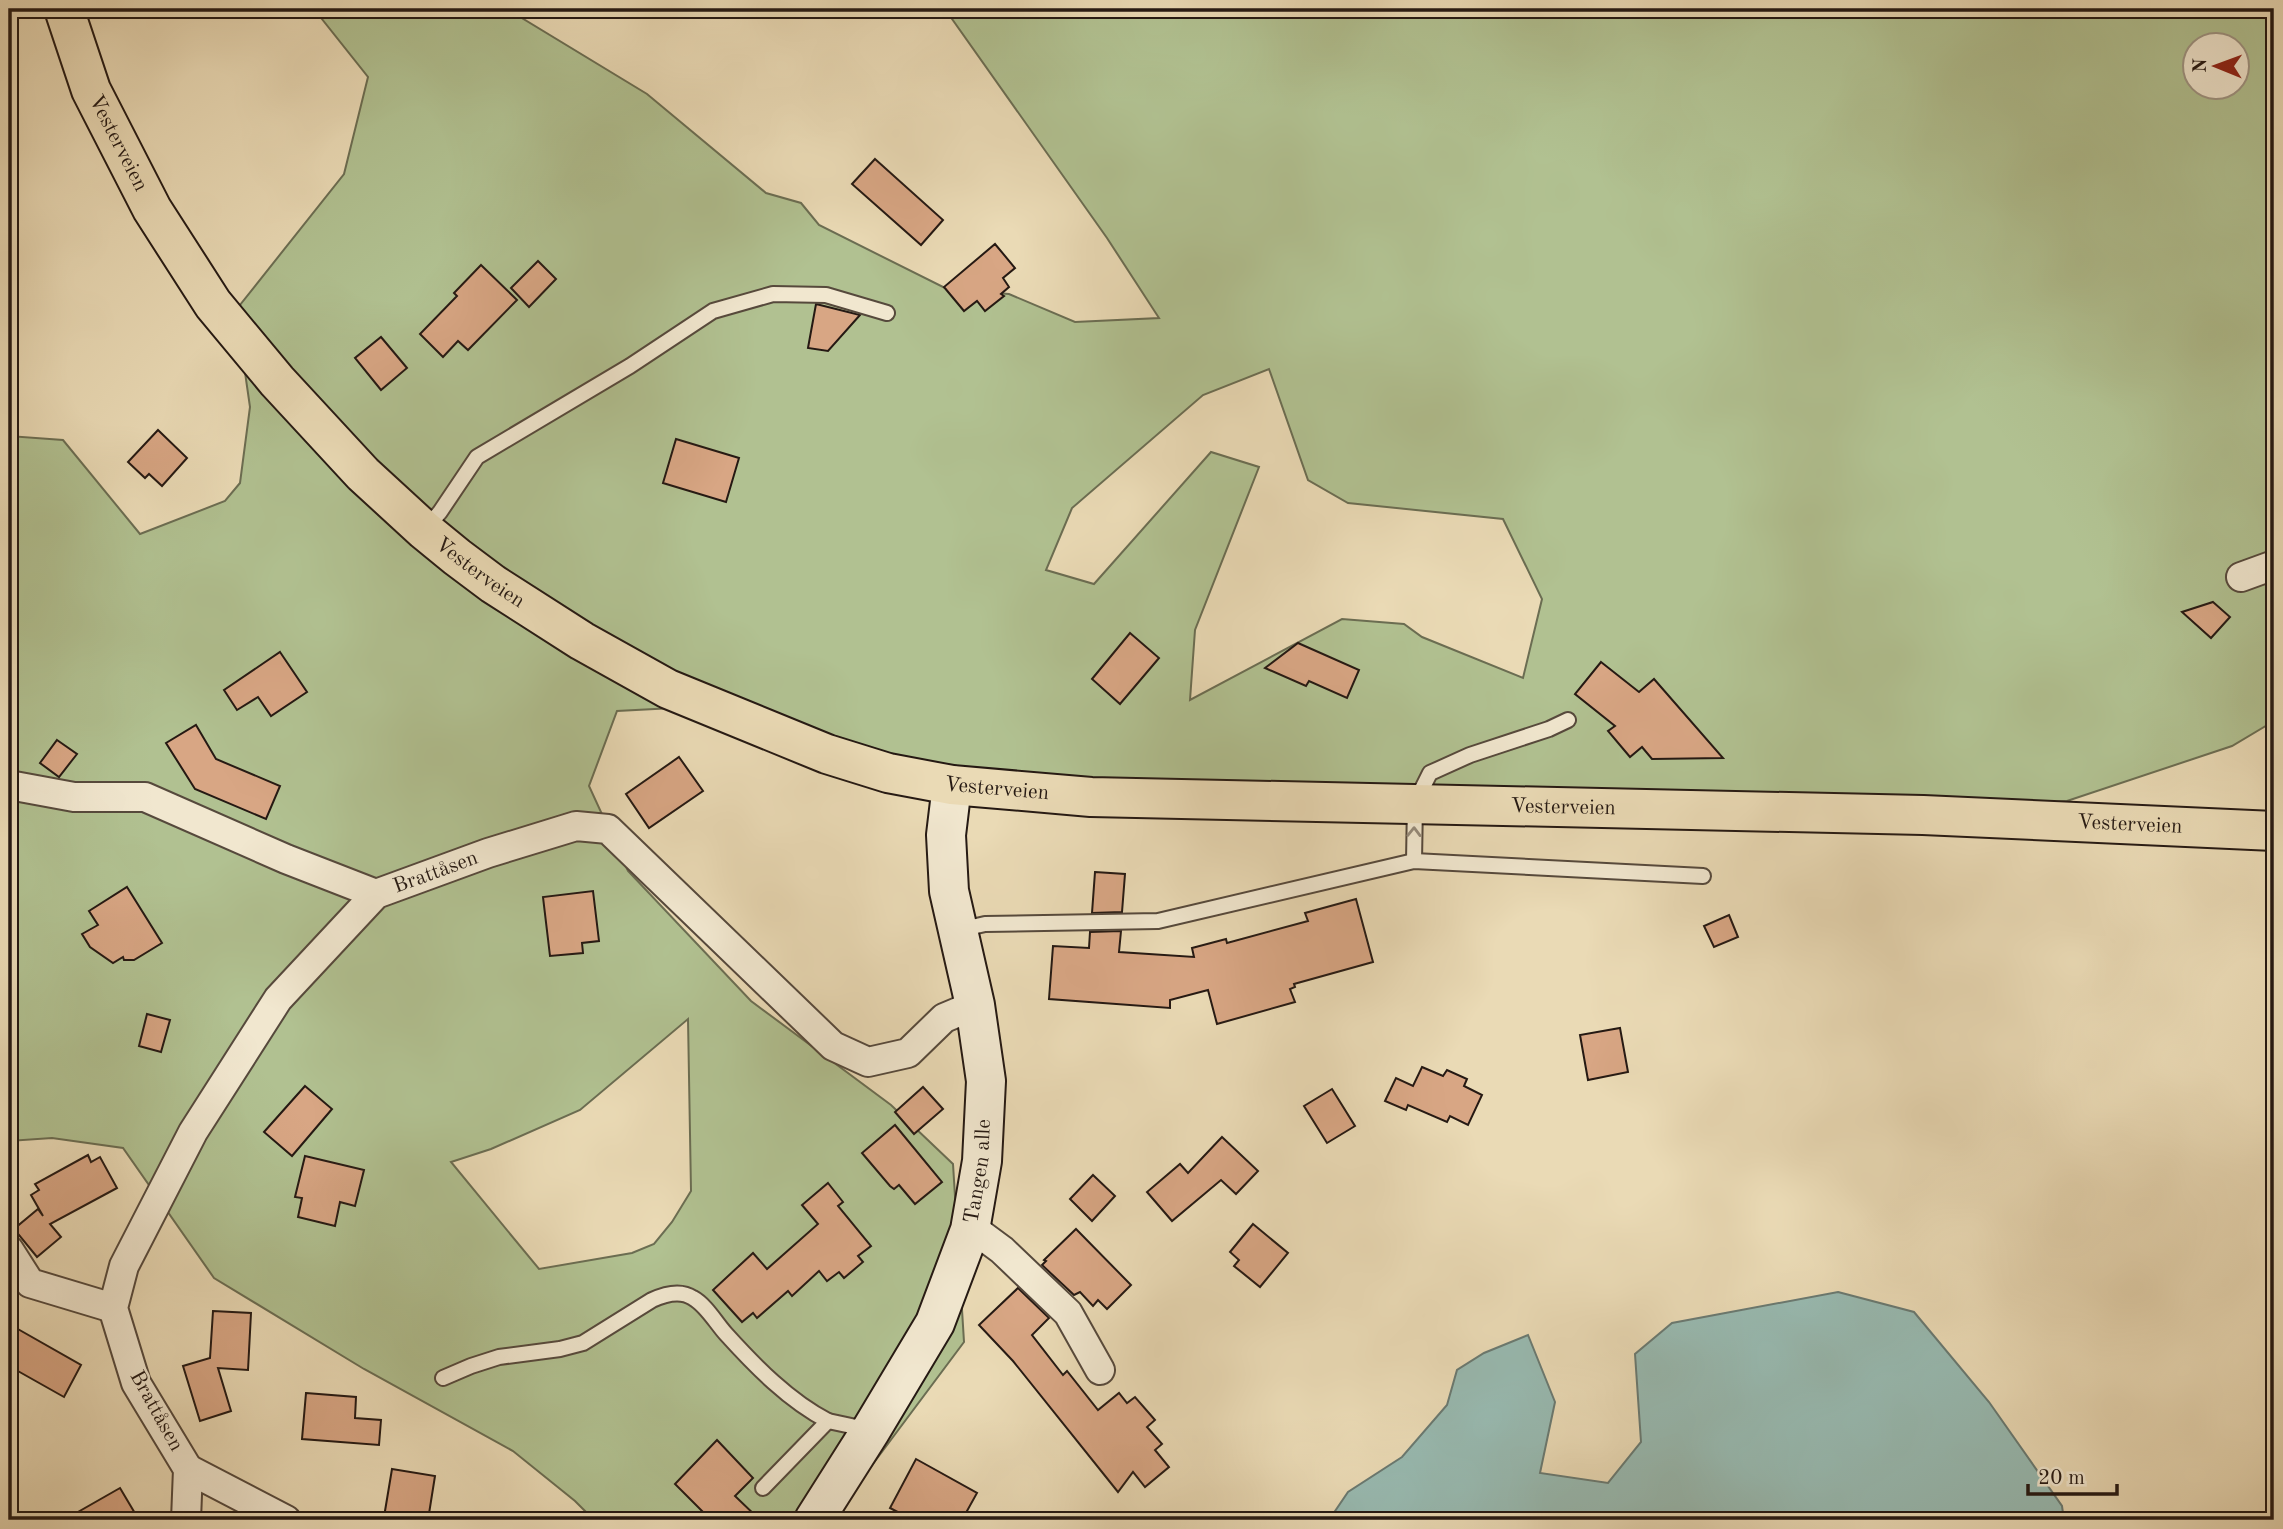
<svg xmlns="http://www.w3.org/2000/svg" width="2283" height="1529" font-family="'Old Standard TT',serif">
<rect width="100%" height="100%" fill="#eadab5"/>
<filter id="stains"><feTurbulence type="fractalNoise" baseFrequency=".00286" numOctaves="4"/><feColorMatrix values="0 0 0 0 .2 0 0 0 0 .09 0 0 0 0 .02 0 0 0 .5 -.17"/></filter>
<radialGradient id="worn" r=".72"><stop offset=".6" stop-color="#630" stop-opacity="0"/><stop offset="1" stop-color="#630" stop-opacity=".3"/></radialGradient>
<!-- green -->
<path fill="#b1c191" stroke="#6b6d52" stroke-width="2" fill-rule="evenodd" d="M 314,9 L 507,9 L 647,94 L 766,193 L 801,203 L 819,225 L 947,289 L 1009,294 L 1075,322 L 1159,318 L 1107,238 L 945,9 L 2261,9 L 2274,31 L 2274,721 L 2232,746 L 2067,801 L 1894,817 L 856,768 L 693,707 L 617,711 L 589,786 L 628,871 L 751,1001 L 891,1105 L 953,1164 L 964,1342 L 831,1520 L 588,1520 L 588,1514 L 575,1501 L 513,1451 L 364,1369 L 214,1278 L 123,1148 L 52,1138 L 9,1141 L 9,436 L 63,440 L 140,534 L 225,501 L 240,483 L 250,407 L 236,310 L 344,174 L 368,77 ZM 2196,46 L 2238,46 L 2238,88 L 2196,88 ZM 1269,369 L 1308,480 L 1348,503 L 1503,519 L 1542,599 L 1523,678 L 1422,637 L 1404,624 L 1342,619 L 1190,700 L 1195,630 L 1259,467 L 1211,452 L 1094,584 L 1046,570 L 1072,508 L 1203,395 ZM 688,1019 L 691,1191 L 672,1222 L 654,1244 L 632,1253 L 539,1269 L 451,1162 L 491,1149 L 580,1110 Z"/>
<!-- water -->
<path fill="#98bab1" stroke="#6a7a72" stroke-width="2" d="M 1838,1292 L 1914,1312 L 1989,1402 L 2062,1506 L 2064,1520 L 1329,1520 L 1348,1492 L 1402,1457 L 1447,1405 L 1457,1370 L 1484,1353 L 1528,1335 L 1555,1402 L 1540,1473 L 1608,1483 L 1641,1442 L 1635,1354 L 1672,1323 Z"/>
<!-- building -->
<g fill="#d8a684" stroke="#251913" stroke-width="2">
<path d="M 875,159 L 943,220 L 921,245 L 852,184 Z"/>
<path d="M 995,244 L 1015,268 L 1003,278 L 1009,287 L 1001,294 L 1004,296 L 985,311 L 977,301 L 964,311 L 944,287 Z"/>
<path d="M 538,261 L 556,279 L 529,307 L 511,288 Z"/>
<path d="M 481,265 L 517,300 L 468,350 L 458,341 L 443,357 L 420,334 L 457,296 L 454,293 Z"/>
<path d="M 816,304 L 860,315 L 828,351 L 808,348 Z"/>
<path d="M 381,337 L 407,368 L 381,390 L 355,358 Z"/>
<path d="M 158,430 L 187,458 L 162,486 L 149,474 L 145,478 L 128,462 Z"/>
<path d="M 676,439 L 739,458 L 726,502 L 663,483 Z"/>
<path d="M 2213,602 L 2230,617 L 2211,638 L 2182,612 Z"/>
<path d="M 1130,633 L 1159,658 L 1120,704 L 1092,679 Z"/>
<path d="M 1298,643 L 1359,670 L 1347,698 L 1309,681 L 1306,686 L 1265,668 Z"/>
<path d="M 280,652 L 307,692 L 271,716 L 258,697 L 237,710 L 224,690 Z"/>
<path d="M 1601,662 L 1639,692 L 1654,679 L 1723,758 L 1652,759 L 1642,747 L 1630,757 L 1608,731 L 1615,726 L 1575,694 Z"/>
<path d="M 196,725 L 216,759 L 280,786 L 266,819 L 195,789 L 166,743 Z"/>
<path d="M 57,740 L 77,754 L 59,777 L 40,763 Z"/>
<path d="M 679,757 L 703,791 L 649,828 L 626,794 Z"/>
<path d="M 1095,872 L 1125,874 L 1122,912 L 1092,913 Z"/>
<path d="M 127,887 L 162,943 L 134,960 L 124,960 L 123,957 L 113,963 L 90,947 L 82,934 L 98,925 L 89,911 Z"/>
<path d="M 593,891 L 599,941 L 582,943 L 583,953 L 550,956 L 543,897 Z"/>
<path d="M 1356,899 L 1373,962 L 1294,984 L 1295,987 L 1290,989 L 1295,1002 L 1217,1024 L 1208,990 L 1170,1000 L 1170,1008 L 1049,999 L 1053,946 L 1089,948 L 1090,932 L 1121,931 L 1119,952 L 1194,957 L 1192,948 L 1226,939 L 1227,943 L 1308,921 L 1305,913 Z"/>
<path d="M 1729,915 L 1738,937 L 1714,947 L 1704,926 Z"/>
<path d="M 147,1014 L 170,1020 L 161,1052 L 139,1046 Z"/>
<path d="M 1620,1028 L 1628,1072 L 1588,1080 L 1580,1035 Z"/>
<path d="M 1422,1067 L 1443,1076 L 1447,1070 L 1467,1079 L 1464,1086 L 1482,1095 L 1468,1125 L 1450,1116 L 1447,1122 L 1408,1105 L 1406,1110 L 1385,1101 L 1396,1078 L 1413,1086 Z"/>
<path d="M 305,1086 L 332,1109 L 292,1156 L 264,1132 Z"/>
<path d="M 923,1087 L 943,1109 L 914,1134 L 895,1112 Z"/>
<path d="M 1332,1089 L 1355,1126 L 1327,1143 L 1304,1106 Z"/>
<path d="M 895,1125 L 942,1182 L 915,1204 L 899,1185 L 894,1189 L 890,1186 L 862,1153 Z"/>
<path d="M 1222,1137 L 1258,1171 L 1236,1194 L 1221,1180 L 1172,1221 L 1147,1192 L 1180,1164 L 1188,1173 Z"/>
<path d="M 88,1155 L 91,1162 L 100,1157 L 117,1188 L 50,1224 L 61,1237 L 37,1257 L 14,1229 L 38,1209 L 43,1216 L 31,1195 L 39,1190 L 35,1184 Z"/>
<path d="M 305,1156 L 364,1170 L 355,1206 L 340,1202 L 335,1226 L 298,1217 L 302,1198 L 295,1197 Z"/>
<path d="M 1093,1175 L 1115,1196 L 1092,1221 L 1070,1199 Z"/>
<path d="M 828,1183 L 843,1202 L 838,1206 L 871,1246 L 858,1256 L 863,1262 L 844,1278 L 839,1272 L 827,1281 L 819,1271 L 792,1296 L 788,1291 L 757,1318 L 753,1313 L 742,1322 L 713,1290 L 753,1253 L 767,1269 L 818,1224 L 802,1205 Z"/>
<path d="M 1253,1224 L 1288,1253 L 1260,1287 L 1234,1266 L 1239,1260 L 1230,1252 Z"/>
<path d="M 1076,1229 L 1131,1285 L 1107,1309 L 1098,1300 L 1093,1306 L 1080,1292 L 1074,1295 L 1042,1265 L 1046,1261 L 1044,1260 Z"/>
<path d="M 1018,1288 L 1049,1318 L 1032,1335 L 1063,1375 L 1067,1371 L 1098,1410 L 1119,1393 L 1127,1403 L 1135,1397 L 1155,1420 L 1147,1427 L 1162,1444 L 1155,1450 L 1169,1467 L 1145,1487 L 1133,1472 L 1118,1492 L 1013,1361 L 979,1325 Z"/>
<path d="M 213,1311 L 251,1313 L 248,1370 L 218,1368 L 231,1411 L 200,1421 L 183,1366 L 210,1358 Z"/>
<path d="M 9,1324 L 81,1365 L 64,1397 L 9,1366 Z"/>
<path d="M 306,1393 L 356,1397 L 355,1418 L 381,1420 L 379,1445 L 302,1439 Z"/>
<path d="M 717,1440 L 753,1478 L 735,1496 L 760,1520 L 711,1520 L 675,1484 Z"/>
<path d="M 916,1459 L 977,1493 L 962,1520 L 913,1520 L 890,1508 Z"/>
<path d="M 392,1469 L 435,1476 L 428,1520 L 405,1520 L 384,1517 Z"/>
<path d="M 120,1488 L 139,1520 L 64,1520 Z"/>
</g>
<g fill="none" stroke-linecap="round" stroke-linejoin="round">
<!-- service casing -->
<g stroke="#56493c" stroke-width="18">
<g id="service">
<path d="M 425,529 L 440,512 L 477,457 L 630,366 L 713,311 L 773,294 L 826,295 L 887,313"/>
<path d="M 1414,861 L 1415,803 L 1430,773 L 1470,755 L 1549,729 L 1568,720"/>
<path d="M 959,930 L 985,924 L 1158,921 L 1414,861 L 1703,876"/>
<path d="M 443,1378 L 471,1366 L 499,1357 L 560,1349 L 583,1343 L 652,1300 C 665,1294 681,1290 693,1298 C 706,1305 716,1323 726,1334 C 755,1366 789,1401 828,1421"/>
<path d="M 763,1488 L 828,1421 L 870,1430"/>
</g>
</g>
<!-- minor casing -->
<g stroke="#56493c" stroke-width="32">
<g id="minor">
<path d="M 2241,577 L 2274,565"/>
<path d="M 9,785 L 74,797 L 145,797 L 286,859 L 376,894"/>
<path d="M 970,1230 L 979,1233 L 1002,1250 L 1068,1313 L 1100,1370"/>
<path d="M 9,1250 L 30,1283 L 113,1308"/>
<path d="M 188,1469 L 286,1520"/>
<path id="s1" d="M 186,1520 L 188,1469 L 136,1383 L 113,1308 L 124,1266 L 193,1132 L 278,999 L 376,894 L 488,853 L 576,826 L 608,829 L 833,1046 L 868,1062 L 908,1053 L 944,1018 L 975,1005"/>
</g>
</g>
<!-- secondary casing -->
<g stroke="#251913" stroke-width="42">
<g id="secondary">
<path id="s2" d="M 814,1520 L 871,1430 L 935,1323 L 970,1230 L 982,1161 L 986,1081 L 975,1005 L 949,891 L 946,835 L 952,785"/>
</g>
</g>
<!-- primary casing -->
<g stroke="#251913" stroke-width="42">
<g id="primary">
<path id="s3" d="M 64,9 L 91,90 L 152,209 L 213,304 L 277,381 L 363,474 L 424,530 L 457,557 L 493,584 L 582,641 L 668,689 L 827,754 L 888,773 L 952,785 L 1091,797 L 1923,815 L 2274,831"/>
</g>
</g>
<!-- service -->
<use href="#service" stroke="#f1e7cf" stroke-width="14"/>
<!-- minor -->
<use href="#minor" stroke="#f1e7cf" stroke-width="28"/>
<!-- secondary -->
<use href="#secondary" stroke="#f1e7cf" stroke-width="38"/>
<!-- primary -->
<use href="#primary" stroke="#eadab5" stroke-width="38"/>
</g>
<!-- one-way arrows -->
<defs><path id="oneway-chevron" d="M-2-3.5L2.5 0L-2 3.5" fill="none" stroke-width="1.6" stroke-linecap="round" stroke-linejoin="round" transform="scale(1.75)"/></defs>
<use stroke="#958a7a" href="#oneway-chevron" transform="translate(1414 832) rotate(-89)"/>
<g text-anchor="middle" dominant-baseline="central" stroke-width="5" stroke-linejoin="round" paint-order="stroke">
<!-- street labels -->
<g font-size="21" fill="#251913" stroke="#f1e7cf">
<text stroke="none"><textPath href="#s3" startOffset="145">Vesterveien</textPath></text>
<text stroke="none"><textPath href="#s3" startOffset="712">Vesterveien</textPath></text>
<text stroke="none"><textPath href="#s3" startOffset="1279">Vesterveien</textPath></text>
<text stroke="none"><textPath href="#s3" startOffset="1846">Vesterveien</textPath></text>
<text stroke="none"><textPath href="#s3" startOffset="2413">Vesterveien</textPath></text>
<text stroke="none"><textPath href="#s1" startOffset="789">Brattåsen</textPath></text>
<text stroke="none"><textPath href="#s2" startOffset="390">Tangen alle</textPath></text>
<text transform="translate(156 1411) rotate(61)">Brattåsen</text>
</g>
</g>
<!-- margin -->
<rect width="2283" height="1529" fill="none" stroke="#eadab5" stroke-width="35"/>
<rect x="10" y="10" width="2262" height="1508" fill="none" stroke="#251913" stroke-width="3.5"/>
<rect x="18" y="18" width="2248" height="1494" fill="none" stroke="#251913" stroke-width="2"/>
<!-- north arrow -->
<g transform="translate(2216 66) rotate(271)"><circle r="33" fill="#f1e7cf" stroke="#9f9584" stroke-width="2"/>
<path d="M0-5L12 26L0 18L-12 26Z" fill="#8f2418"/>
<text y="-10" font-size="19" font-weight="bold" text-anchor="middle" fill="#251913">N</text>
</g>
<!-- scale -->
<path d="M2028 1484v10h89v-10" fill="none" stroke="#251913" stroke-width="3.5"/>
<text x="2038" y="1484" font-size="21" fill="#251913" stroke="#f1e7cf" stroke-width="5" paint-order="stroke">20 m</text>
<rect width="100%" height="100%" filter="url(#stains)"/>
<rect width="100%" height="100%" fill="url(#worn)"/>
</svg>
